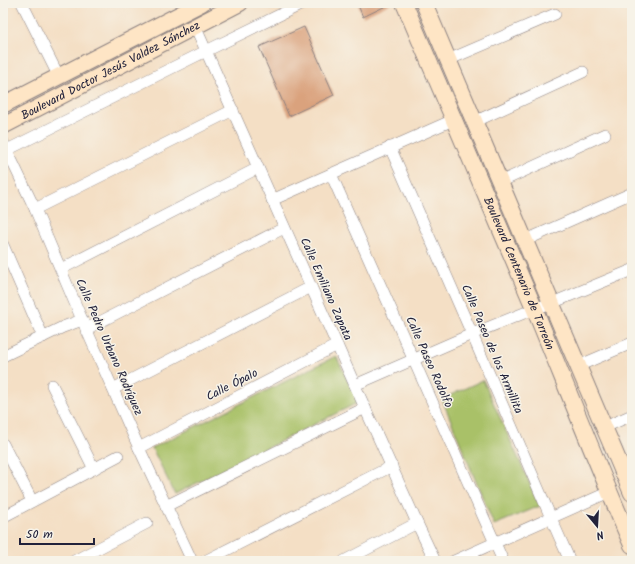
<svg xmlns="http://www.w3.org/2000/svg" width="635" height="564" font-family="Kalam,sans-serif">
<rect width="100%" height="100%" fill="#f7f3e8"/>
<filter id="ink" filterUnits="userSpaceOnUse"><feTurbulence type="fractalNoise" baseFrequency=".025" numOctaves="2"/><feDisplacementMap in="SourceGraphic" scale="8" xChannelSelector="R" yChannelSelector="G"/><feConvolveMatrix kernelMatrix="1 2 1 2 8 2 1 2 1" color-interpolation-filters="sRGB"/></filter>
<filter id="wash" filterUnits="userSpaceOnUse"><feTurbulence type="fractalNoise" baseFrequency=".012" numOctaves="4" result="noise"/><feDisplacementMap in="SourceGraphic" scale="16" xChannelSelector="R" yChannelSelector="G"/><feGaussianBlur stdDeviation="0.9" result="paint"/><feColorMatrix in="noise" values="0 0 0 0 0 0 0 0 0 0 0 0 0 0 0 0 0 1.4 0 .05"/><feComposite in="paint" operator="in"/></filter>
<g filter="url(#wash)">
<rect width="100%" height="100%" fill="#f4dfc5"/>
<!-- green -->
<g fill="#a9c167" stroke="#667251">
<path d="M 336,356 L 359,402 L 175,494 L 152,448 Z"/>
<path d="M 483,380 L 540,506 L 494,525 L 442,399 Z"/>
</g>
<g id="blocks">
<!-- building -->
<g fill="#daa27d">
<path d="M 357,3 L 392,3 L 363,17 Z"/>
<path d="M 304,27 L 334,95 L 289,116 L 259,47 Z"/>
</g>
</g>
</g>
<g filter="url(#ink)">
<use href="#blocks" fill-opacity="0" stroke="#8b8080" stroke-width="1"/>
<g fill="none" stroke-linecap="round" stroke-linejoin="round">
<!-- street casing -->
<g stroke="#8b8080" stroke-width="12">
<g id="street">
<path d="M 22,3 L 59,77"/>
<path d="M 195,26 L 365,408 L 417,523 L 435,561"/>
<path d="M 448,60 L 555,14"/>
<path d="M 474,122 L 583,72"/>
<path d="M 3,142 L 35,209 L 80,315 L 139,448 L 192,561"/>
<path d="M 390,147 L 472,334 L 551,518 L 570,561"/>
<path d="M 7,150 L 206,51 L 304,3"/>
<path d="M 331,174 L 503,561"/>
<path d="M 500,182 L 605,134"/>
<path d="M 272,200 L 453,120"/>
<path d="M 35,209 L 233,110"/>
<path d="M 526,240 L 632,193"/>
<path d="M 3,245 L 43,337"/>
<path d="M 61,269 L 258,168"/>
<path d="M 86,329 L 284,228"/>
<path d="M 3,356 L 63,327 L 82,320"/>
<path d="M 578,366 L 632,343"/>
<path d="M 52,385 L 94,469"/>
<path d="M 355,385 L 472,334 L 534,309 L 552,303 L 632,270"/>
<path d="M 113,389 L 311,287"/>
<path d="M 605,427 L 632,415"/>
<path d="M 3,444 L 32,501"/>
<path d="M 139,448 L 337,345"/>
<path d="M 166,506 L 365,408"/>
<path d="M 3,517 L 118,456"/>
<path d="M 74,561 L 147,523"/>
<path d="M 205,561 L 392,466"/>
<path d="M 344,561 L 417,523"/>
<path d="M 454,561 L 609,492"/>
</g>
</g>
<!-- secondary casing -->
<g stroke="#8b8080" stroke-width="18">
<g id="secondary">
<path id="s1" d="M 404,3 C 447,106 492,207 535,310 C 567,388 598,467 632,545"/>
<path d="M 424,3 C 494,166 564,329 632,493"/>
<path d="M 3,105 L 202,3"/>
<path id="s2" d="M 3,126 L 240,3"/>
</g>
</g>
<!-- street -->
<use href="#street" stroke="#fff" stroke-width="11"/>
<!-- secondary -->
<use href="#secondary" stroke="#fee5c5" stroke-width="16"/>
</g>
</g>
<g text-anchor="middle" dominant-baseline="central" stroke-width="3" stroke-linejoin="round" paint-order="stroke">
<!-- street labels -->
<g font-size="12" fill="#22223b" stroke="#f7f3e8">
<text stroke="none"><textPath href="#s2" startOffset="121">Boulevard Doctor Jesús Valdez Sánchez</textPath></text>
<text stroke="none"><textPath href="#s1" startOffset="294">Boulevard Centenario de Torreón</textPath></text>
<text transform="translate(326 289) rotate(66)">Calle Emiliano Zapata</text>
<text transform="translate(109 347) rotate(66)">Calle Pedro Urbano Rodríguez</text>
<text transform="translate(492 349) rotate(67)">Calle Paseo de los Armillita</text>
<text transform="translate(429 362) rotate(66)">Calle Paseo Rodolfo</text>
<text transform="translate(232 385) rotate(-27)">Calle Ópalo</text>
</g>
</g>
<!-- margin -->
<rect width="635" height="564" fill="none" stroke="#f7f3e8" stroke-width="16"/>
<!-- north arrow -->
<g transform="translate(597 526) rotate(162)" stroke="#f7f3e8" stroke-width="3" paint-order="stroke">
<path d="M0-3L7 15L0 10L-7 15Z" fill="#22223b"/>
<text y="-6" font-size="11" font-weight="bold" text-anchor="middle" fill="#22223b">N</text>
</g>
<!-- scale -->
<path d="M20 538v6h74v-6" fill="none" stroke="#22223b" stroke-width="2"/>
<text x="26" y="538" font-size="12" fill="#22223b" stroke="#f7f3e8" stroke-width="3" paint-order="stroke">50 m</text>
</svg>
